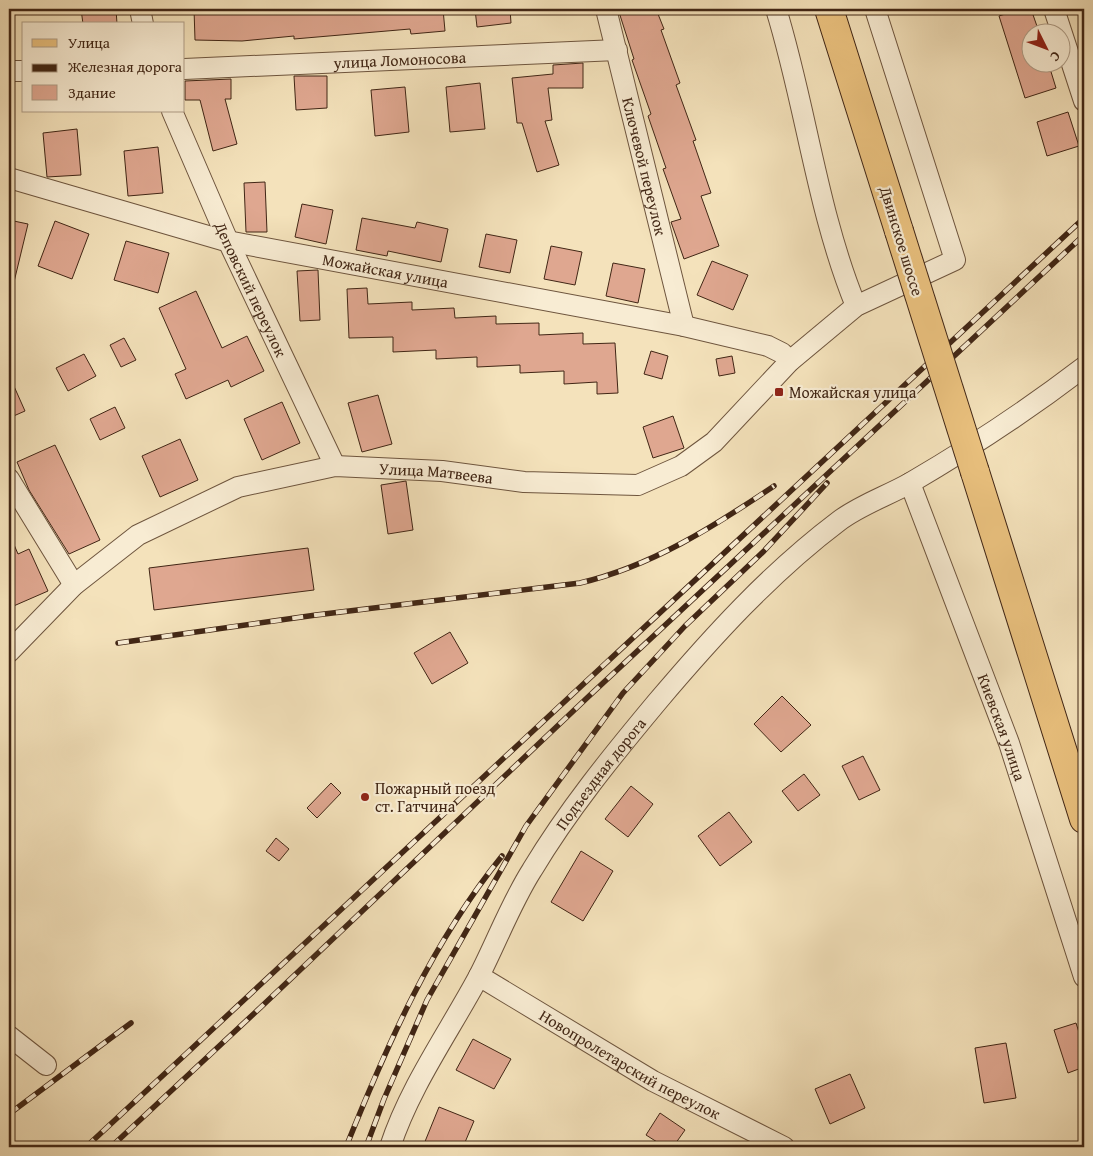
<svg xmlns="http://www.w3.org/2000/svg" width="1093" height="1156" font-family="'Gentium Book Plus',serif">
<rect width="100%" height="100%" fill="#f4e2bb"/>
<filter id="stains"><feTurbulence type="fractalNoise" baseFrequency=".004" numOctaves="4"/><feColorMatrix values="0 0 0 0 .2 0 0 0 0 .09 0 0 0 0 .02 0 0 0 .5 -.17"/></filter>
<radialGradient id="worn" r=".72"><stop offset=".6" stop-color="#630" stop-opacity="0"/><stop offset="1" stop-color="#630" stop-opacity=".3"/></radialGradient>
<!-- building -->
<g fill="#dfa790" stroke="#412615">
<path d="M 81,9 L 116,9 L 117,24 L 83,24 Z"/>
<path d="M 194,9 L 443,9 L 445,31 L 411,34 L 410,29 L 294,39 L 294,36 L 242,41 L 195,40 Z"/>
<path d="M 475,9 L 510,9 L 511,23 L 477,27 Z"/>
<path d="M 618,9 L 656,9 L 664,29 L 661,30 L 680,83 L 676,85 L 696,140 L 693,141 L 711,193 L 701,196 L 719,246 L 684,259 L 671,222 L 681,219 L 663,169 L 666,168 L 648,116 L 651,114 L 632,60 L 634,59 Z"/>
<path d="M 1021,9 L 1031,9 L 1039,32 L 1030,32 L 1030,62 L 1048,62 L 1056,88 L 1025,98 L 999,16 Z"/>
<path d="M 583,63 L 583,88 L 548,88 L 552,120 L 545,121 L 559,165 L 537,172 L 522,123 L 517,123 L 512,78 L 553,74 L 553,65 Z"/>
<path d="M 294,76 L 327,76 L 327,108 L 296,110 Z"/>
<path d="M 231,79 L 231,99 L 225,99 L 237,144 L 213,151 L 200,100 L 185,100 L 185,81 Z"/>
<path d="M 480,83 L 485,129 L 450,132 L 446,87 Z"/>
<path d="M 405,87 L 409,132 L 375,136 L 371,90 Z"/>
<path d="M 1068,112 L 1079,146 L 1047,156 L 1037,122 Z"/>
<path d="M 77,129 L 81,175 L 47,177 L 43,133 Z"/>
<path d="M 158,147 L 163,193 L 128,196 L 124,151 Z"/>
<path d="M 265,182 L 267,232 L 246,232 L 244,183 Z"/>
<path d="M 302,204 L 333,210 L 326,244 L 295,237 Z"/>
<path d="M 362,218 L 415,228 L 417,222 L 448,229 L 441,262 L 388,251 L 387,256 L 356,250 Z"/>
<path d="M 9,220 L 28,224 L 14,282 L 9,281 Z"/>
<path d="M 55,221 L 89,234 L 72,279 L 38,266 Z"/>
<path d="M 486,234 L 517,240 L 510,273 L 479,267 Z"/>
<path d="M 126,241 L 169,253 L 158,293 L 114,280 Z"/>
<path d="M 551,246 L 582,252 L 575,285 L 544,279 Z"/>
<path d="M 712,261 L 748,275 L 733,310 L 697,295 Z"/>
<path d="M 613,263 L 645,269 L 638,303 L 606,296 Z"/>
<path d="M 318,270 L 320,320 L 300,321 L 297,271 Z"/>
<path d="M 367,288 L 368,304 L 412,302 L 412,310 L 454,308 L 455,318 L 496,316 L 496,324 L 539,323 L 539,335 L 583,333 L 583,344 L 615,343 L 618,393 L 597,394 L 597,382 L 564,384 L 564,371 L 520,373 L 520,365 L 477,367 L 477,357 L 436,359 L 436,350 L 393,352 L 393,337 L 349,338 L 347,289 Z"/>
<path d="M 196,291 L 222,348 L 247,336 L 264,371 L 231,387 L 228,380 L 186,399 L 175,374 L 186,369 L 159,308 Z"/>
<path d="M 124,338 L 136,360 L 121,367 L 110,345 Z"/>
<path d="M 651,351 L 668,356 L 662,379 L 644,374 Z"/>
<path d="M 84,354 L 96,376 L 68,391 L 56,368 Z"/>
<path d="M 732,356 L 735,373 L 719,376 L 716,359 Z"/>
<path d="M 9,375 L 25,411 L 9,418 Z"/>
<path d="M 378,395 L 392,444 L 362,452 L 348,403 Z"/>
<path d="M 282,402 L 300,443 L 262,460 L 244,419 Z"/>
<path d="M 115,407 L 125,428 L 100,440 L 90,419 Z"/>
<path d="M 673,416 L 684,448 L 653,458 L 643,427 Z"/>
<path d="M 180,439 L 198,480 L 160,497 L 142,456 Z"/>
<path d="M 55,445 L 100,540 L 69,554 L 29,490 L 17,462 Z"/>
<path d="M 406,481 L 413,530 L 388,534 L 381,485 Z"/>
<path d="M 9,533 L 18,554 L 29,549 L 48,591 L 9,608 Z"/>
<path d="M 308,548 L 314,590 L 154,610 L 149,568 Z"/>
<path d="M 450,632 L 468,663 L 432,684 L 414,653 Z"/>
<path d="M 782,696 L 811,725 L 781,752 L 754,724 Z"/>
<path d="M 863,756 L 880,790 L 859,800 L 842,766 Z"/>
<path d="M 804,774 L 820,795 L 798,811 L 782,791 Z"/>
<path d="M 331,783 L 341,793 L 317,818 L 307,808 Z"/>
<path d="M 631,786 L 653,804 L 628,837 L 605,819 Z"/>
<path d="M 729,812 L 752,842 L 720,866 L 698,836 Z"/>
<path d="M 276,838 L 289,849 L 279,861 L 266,851 Z"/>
<path d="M 581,851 L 613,871 L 583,921 L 551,902 Z"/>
<path d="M 1076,1023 L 1084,1048 L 1084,1067 L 1068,1073 L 1054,1030 Z"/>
<path d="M 473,1039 L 511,1059 L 494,1089 L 456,1070 Z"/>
<path d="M 1006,1043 L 1016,1098 L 984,1103 L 975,1048 Z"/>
<path d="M 850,1074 L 865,1108 L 830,1124 L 815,1089 Z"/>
<path d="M 439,1107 L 474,1121 L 463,1147 L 434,1147 L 424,1144 Z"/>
<path d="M 660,1113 L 685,1130 L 673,1147 L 665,1147 L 646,1135 Z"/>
</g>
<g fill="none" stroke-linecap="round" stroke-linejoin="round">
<!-- street casing -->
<g stroke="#6e553e" stroke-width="22">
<g id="street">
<path d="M 140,9 L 143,24"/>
<path id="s1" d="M 606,9 L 684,326"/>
<path d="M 776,9 C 806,106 817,211 856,306"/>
<path d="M 1054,9 L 1084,101"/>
<path id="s2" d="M 184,69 L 617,50"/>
<path d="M 9,71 L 24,71"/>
<path id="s3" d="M 172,111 L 228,241 L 335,466"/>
<path id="s4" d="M 9,178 L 222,240 L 684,326 L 768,346 L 782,353 L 790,361"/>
<path d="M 9,479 L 74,585"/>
<path id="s5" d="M 910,483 L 1009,743 L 1084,977"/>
<path id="s6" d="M 9,652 L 74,585 L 138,535 L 238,487 L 335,466 L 442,471 L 524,482 L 638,485 L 681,466 L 714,442 L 790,361 L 856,306 L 955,260 L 875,9"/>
<path id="s7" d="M 479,976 L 653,1081 L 784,1147"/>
<path d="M 9,1036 L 46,1065"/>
<path id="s8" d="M 390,1147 C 410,1086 449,1032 479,976 C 497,941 511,903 532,870 C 568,810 612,756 657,702 C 712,637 770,573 839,521 C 860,505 887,496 910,483 C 970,448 1029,409 1084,367"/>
</g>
</g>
<!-- primary casing -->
<g stroke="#412615" stroke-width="30">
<g id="primary">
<path d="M 829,9 L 899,231"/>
<path d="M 975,472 L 1084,819"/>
</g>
</g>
<!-- street -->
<use href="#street" stroke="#f8ecd3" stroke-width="20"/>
<!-- primary -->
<use href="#primary" stroke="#eac17e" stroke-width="28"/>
<!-- rail casing -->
<g stroke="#412615" stroke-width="5.5">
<g id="rail">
<path d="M 118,643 L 316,615 L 580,583 C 652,566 713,527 774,486"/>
<path d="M 9,1114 L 131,1023"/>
<path d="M 86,1147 L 1084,218"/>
<path d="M 111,1147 L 261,1007 L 588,697 L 1084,235"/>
<path d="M 346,1147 C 388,1043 431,944 502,856"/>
<path d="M 366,1147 L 384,1099 L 427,1000 L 526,826 L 623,693 L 685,626 L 764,551 L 827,483"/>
</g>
</g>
<!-- rail -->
<use href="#rail" stroke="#f8ecd3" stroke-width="4" stroke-dasharray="11" stroke-linecap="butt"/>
<!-- primary-bridge casing -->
<g stroke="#412615" stroke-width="30" stroke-linecap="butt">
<path id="primary-bridge" d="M 899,231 L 975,472"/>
</g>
<!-- primary-bridge -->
<use href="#primary-bridge" stroke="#eac17e" stroke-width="28"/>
</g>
<!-- markers -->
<g fill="#8f2418" stroke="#f8ecd3" stroke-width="2">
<rect x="774" y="387" width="10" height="10" rx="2.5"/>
<circle cx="365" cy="797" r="5"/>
</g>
<g text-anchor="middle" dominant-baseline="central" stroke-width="4.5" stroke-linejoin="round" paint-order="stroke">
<!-- street labels -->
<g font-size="16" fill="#412615" stroke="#f8ecd3">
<text stroke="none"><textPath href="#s2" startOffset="216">улица Ломоносова</textPath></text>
<text stroke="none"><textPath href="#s1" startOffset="162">Ключевой переулок</textPath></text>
<text transform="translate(902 241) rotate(73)">Двинское шоссе</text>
<text stroke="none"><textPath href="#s4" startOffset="388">Можайская улица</textPath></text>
<text stroke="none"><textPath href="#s3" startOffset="195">Деповский переулок</textPath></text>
<text stroke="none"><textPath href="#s6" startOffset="486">Улица Матвеева</textPath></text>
<text stroke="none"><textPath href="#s5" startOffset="261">Киевская улица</textPath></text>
<text stroke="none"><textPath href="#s8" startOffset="430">Подъездная дорога</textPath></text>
<text stroke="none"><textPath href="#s7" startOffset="175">Новопролетарский переулок</textPath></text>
</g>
<!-- poi labels -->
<g font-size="16" fill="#412615" stroke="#f8ecd3" text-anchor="start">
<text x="789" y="392">Можайская улица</text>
<text x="375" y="788">Пожарный поезд<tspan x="375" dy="18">ст. Гатчина</tspan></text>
</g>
</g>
<!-- margin -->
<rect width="1093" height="1156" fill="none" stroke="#f4e2bb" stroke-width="30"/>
<rect x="10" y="10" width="1073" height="1136" fill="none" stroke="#412615" stroke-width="2.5"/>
<rect x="15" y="15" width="1063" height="1126" fill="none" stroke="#412615"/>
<!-- legend -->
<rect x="22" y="22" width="162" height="90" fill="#f8ecd3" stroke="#af9d87"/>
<rect x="32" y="39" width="25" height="8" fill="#eac17e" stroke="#af9d87"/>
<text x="68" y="48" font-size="15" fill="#412615">Улица</text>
<rect x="32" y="64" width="25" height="8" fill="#412615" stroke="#af9d87"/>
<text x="68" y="72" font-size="15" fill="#412615">Железная дорога</text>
<rect x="32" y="85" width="25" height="15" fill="#dfa790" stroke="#af9d87"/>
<text x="68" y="98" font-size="15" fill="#412615">Здание</text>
<!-- north arrow -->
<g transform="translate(1046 48) rotate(132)"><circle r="24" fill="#f8ecd3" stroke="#af9d87"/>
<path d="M0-4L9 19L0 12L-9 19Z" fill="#8f2418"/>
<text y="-8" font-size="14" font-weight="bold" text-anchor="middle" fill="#412615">С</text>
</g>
<rect width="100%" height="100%" filter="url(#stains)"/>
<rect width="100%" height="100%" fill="url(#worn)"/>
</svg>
